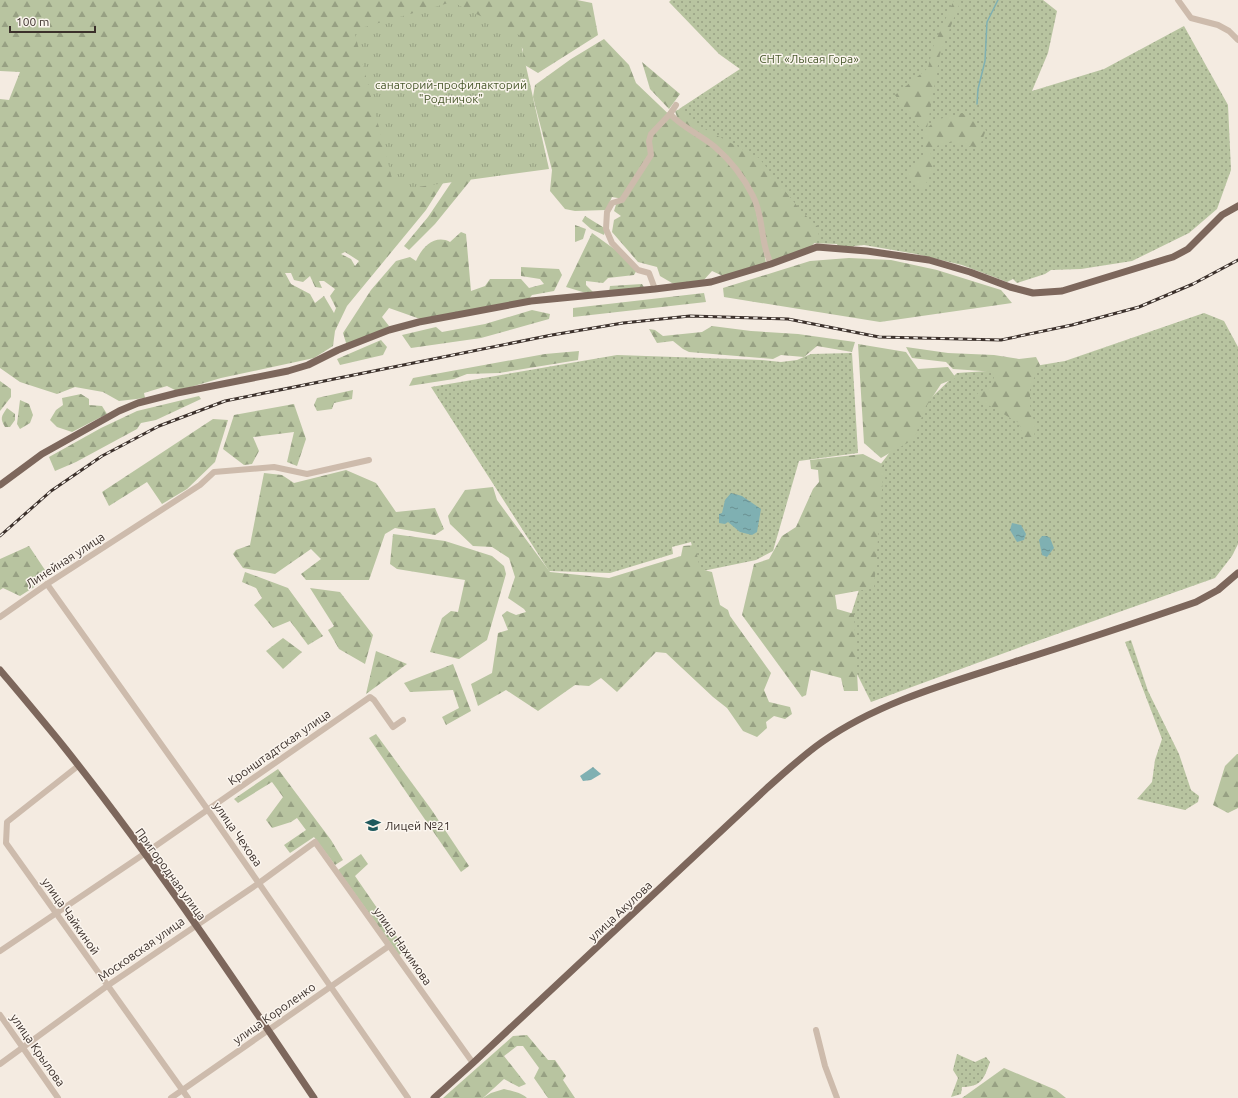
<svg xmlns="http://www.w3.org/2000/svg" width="1238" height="1098" font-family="Ubuntu,sans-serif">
<defs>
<pattern id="grass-dots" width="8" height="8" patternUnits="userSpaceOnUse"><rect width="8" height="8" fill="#b8c4a0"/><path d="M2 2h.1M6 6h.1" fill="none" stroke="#97a083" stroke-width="1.8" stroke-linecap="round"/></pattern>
<pattern id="forest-firs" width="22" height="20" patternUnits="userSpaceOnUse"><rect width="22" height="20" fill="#b8c4a0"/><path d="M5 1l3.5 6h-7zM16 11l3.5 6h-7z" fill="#97a083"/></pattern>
<pattern id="park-tufts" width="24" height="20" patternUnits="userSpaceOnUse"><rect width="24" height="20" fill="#b8c4a0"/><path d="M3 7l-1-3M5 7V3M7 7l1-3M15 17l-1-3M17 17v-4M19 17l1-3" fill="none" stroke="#97a083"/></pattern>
<pattern id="water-ripples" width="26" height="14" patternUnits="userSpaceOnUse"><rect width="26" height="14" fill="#7fb0b2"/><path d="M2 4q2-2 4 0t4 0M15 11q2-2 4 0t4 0" fill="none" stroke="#699091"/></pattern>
</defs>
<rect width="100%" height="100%" fill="#f4ebe1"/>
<!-- grass -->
<g fill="url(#grass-dots)">
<path d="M 671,0 L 1043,0 L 1057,11 L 1048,53 L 1032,91 L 1104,69 L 1184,26 L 1228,105 L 1231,170 L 1217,209 L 1189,233 L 1132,261 L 1081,269 L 1051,270 L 1045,274 L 1017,283 L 1013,279 L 1007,282 L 962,265 L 916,254 L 864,245 L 854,246 L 852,248 L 838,247 L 837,244 L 809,243 L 693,125 L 679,109 L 740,69 L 719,54 L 669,2 Z"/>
<path d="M 1204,313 L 1224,321 L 1238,347 L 1238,544 L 1232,556 L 1215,578 L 1026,645 L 871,702 L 855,670 L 848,624 L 871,552 L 880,465 L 933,396 L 957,373 L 1017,369 L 1065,361 Z"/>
<path d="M 852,353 L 858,453 L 799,461 L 773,551 L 756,560 L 698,572 L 691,542 L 672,547 L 673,554 L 610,573 L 549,571 L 431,387 L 617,355 L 762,360 L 781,362 L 797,360 L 811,354 Z"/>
<path d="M 1131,640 L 1148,691 L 1179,754 L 1191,790 L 1199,796 L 1198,802 L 1185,810 L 1137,799 L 1152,782 L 1155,760 L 1162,739 L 1125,642 Z"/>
<path d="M 957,1054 L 975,1062 L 986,1057 L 990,1062 C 984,1078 982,1087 962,1087 L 961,1094 L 951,1097 L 958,1078 L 953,1070 Z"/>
</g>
<!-- forest -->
<g fill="url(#forest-firs)" fill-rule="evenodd">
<path d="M 0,0 L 577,0 L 592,3 L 598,35 L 538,73 L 523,64 L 523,49 L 500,27 L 466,147 L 426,210 L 347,306 L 335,331 L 333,346 L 314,358 L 221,378 L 177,391 L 167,386 L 144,393 L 145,398 L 119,401 L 103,392 L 75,387 L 57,394 L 20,382 L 0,368 L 0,99 L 9,100 L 20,72 L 0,71 ZM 345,252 L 359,261 L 355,266 L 351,259 L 341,254 ZM 285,273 L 291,273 L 294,280 L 303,282 L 310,276 L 315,287 L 322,288 L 319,281 L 324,281 L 335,289 L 330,296 L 336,308 L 334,313 L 324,296 L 315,303 L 310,294 L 291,284 Z"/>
<path d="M 954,0 L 961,0 L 940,54 L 927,128 L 936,120 L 962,113 L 986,130 L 979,148 L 949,142 L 930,148 L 933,169 L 923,190 L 914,184 L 907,171 L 924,157 L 923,133 L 927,128 L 920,128 L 895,95 L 928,68 L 933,47 Z"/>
<path d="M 604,39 L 629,65 L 636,83 L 679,124 L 716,149 L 737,173 L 754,201 L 766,263 L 723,276 L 712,271 L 702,282 L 682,285 L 672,283 L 660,276 L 657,267 L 638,262 L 612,232 L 614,220 L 621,216 L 614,211 L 618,198 L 612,197 L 606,210 L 575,211 L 565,209 L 550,191 L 552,170 L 533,97 L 535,85 L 571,59 Z"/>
<path d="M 642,62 L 680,94 L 669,109 L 650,89 Z"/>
<path d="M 680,109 L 699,126 L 759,158 L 801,211 L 818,227 L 819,238 L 805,253 L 772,262 L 768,253 L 762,217 L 734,164 L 678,120 L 675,111 Z"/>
<path d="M 491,141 L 470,181 L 435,224 L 409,250 L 404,246 L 428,217 L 455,177 Z"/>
<path d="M 585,216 L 606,229 L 604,235 L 591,229 L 582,221 Z"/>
<path d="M 575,225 L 586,229 L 583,239 L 575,242 Z"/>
<path d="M 461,232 L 466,234 L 471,291 L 485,286 L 490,279 L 521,279 L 529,288 L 544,284 L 540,279 L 521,276 L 521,267 L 559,269 L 562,275 L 554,291 L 532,295 L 527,301 L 423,320 L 389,308 L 382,317 L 389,326 L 376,334 L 347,346 L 343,333 L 371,290 L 396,261 L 410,257 L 416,261 C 422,247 435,234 450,242 Z"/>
<path d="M 592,233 L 631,261 L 638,268 L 634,275 L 608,278 L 603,283 L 586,281 L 586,285 L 593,292 L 586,293 L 566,287 Z"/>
<path d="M 849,258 L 891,260 L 937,270 L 1001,290 L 1012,303 L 880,322 L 724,297 L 723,288 L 810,261 Z"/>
<path d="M 642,284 L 645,289 L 609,292 L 610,286 Z"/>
<path d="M 704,293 L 706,302 L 573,317 L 573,308 Z"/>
<path d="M 532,310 L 550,314 L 549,319 L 481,338 L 411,348 L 402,335 L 436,327 L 442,332 L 485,324 Z"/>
<path d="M 712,326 L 751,331 L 798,334 L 855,342 L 852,352 L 817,346 L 804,357 L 781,355 L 773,359 L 689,352 L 683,349 L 673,341 L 657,343 L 649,329 L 655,330 L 663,336 L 702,332 Z"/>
<path d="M 381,340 L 387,347 L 383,355 L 340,365 L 337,359 Z"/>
<path d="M 858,344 L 906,352 L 918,369 L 948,367 L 956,378 L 941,384 L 924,410 L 916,434 L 909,442 L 881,458 L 864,443 Z"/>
<path d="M 906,347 L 948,353 L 994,355 L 1019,359 L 1036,357 L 1040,365 L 1030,387 L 1030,406 L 1035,425 L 1034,441 L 1024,440 L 1019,423 L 978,399 L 977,394 L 991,385 L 996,372 L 953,369 L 946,362 L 912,358 Z"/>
<path d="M 579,351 L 578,360 L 499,373 L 467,374 L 454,379 L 409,386 L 413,378 L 545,354 Z"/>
<path d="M 0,381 L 11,389 L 11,397 L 0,411 Z"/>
<path d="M 353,390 L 352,399 L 334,403 L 332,409 L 317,411 L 314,405 L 317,398 Z"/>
<path d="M 81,394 L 89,399 L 89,405 L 102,406 L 107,414 L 72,432 L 57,427 L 50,420 L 56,410 L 63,405 L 62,398 Z"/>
<path d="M 199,396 L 201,399 L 156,420 L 141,423 L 137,429 L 76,462 L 55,471 L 49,457 L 101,428 L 137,411 Z"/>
<path d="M 20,400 L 29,404 L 33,415 L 30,423 L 20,429 L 17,424 Z"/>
<path d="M 294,404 L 306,439 L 297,466 L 287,462 L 294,432 L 253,437 L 259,451 L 252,464 L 244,465 L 223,449 L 234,415 Z"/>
<path d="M 7,408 L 15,414 L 15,420 L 10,427 L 5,427 C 0,418 1,417 7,408 Z"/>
<path d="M 213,419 L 228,420 L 215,462 L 187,489 L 162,504 L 147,482 L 109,506 L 102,492 Z"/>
<path d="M 863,454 L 884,465 L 874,588 L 835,595 L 837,609 L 854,614 L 858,691 L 844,691 L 841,678 L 811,670 L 806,695 L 802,697 L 742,615 L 754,564 L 769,559 L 782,536 L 796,527 L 813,489 L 819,482 L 818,470 L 811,469 L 810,460 Z"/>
<path d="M 346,470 L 376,483 L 396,512 L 435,508 L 444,529 L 435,535 L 395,528 L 385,534 L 369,580 L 306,580 L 301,574 L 321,559 L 311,549 L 275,574 L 243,568 L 233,554 L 236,550 L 250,545 L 264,473 L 282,475 L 294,483 Z"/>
<path d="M 493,487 L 497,500 L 550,572 L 609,578 L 681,556 L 683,546 L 695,545 L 700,569 L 712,572 L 720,605 L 728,610 L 730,616 L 771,673 L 764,690 L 769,702 L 790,707 L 792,714 L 785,719 L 774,716 L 766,722 L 767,728 L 757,737 L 743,731 L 727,708 L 713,697 L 666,653 L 656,652 L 617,692 L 601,678 L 589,686 L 575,685 L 538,711 L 506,690 L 478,706 L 471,684 L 492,673 L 498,633 L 508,630 L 502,615 L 507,611 L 516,615 L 526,612 L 524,609 L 508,598 L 515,577 L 509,558 L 492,547 L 473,546 L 450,524 L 448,516 L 465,490 Z"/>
<path d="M 393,534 L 445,541 L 492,556 L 504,566 L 506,574 L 487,640 L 459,659 L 430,652 L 442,618 L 451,611 L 458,612 L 465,580 L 397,569 L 390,564 Z"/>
<path d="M 29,546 L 45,570 L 36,577 L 39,584 L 20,596 L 3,588 L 0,590 L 0,559 Z"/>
<path d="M 245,572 L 288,588 L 323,636 L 308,645 L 290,621 L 273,628 L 254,605 L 262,598 L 256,588 L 242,582 Z"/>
<path d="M 310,588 L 340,592 L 373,635 L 365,664 L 339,649 L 328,630 L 334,626 Z"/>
<path d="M 283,638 L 302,652 L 283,669 L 266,651 Z"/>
<path d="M 376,651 L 407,664 L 366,694 Z"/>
<path d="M 453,664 L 471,711 L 446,725 L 442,717 L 459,708 L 453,690 L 410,692 L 404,683 Z"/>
<path d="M 376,734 L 431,809 L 469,866 L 461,872 L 369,738 Z"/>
<path d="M 1237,754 L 1238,754 L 1238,808 L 1228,813 L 1213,805 L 1225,766 Z"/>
<path d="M 278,769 L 331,840 L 343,860 L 335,865 L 314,837 L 290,853 L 284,845 L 306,830 L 297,818 L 291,822 L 272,828 L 266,820 L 283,797 L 272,782 L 238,803 L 234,799 Z"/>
<path d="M 361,854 L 368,864 L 355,876 L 406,950 L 399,955 L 338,870 Z"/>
<path d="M 527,1035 L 548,1060 L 555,1060 L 566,1076 L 563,1080 L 575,1098 L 548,1098 L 534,1078 L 539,1068 L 523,1046 L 517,1046 L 504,1056 L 526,1084 L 519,1087 L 504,1079 L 483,1098 L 443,1098 L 513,1036 Z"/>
<path d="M 1004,1068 L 1056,1090 L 1066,1098 L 962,1098 Z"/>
</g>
<!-- park -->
<path fill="url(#park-tufts)" d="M 452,2 L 519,35 L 549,169 L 395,190 L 354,30 Z"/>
<!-- pitch -->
<path fill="#b8c4a0" d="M 504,1089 C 511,1091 521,1092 527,1098 L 483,1098 L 491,1093 Z"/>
<!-- water -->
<g fill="url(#water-ripples)">
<path d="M 731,493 L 742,496 L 761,509 L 757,532 L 752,535 L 740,532 L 728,522 L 725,524 L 719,523 L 719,514 L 722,513 L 725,500 Z"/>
<path d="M 1012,523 L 1021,525 L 1026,534 L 1024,540 L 1017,542 L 1010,530 Z"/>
<path d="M 1042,536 L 1047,536 L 1050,538 L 1054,548 L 1047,557 L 1042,555 L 1039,540 Z"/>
<path d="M 593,767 L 601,774 L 591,780 L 583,781 L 580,776 Z"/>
</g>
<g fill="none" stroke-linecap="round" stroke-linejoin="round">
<!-- stream -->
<path stroke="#7fb0b2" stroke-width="1.5" d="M 977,104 L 978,89 L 985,61 L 987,22 L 998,0"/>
<!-- minor -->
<g stroke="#cdbbac" stroke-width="6">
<path d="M 1178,0 L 1191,18 L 1218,25 L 1229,31 L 1238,40"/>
<path d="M 676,105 L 670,114 C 683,128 701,135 715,147 C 730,160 744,178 753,196 C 764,217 760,243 771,264"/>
<path d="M 655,289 L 649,273 L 638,270 L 612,243 L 606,229 L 607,212 L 612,203 L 622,200 L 651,155 L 649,141 L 651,134 L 670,114"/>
<path d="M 47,584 L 208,810 L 408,1098"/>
<path d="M 0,617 L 47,584 L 200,485 L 214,472 L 274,467 L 307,474 L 369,460"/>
<path d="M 78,766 L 7,822 L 6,843 L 188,1098"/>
<path d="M 0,951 L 144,854 L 370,697 L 374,700 L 393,727 L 403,720"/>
<path d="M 0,1015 L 58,1098"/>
<path d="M 816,1030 L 825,1066 L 837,1098"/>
<path d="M 0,1064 L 107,986 L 259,883 L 315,842 L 473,1063"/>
<path d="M 171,1098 L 389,946"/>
</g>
<!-- major -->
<g stroke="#7d675c" stroke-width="7">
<path d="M 0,485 L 42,454 L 119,411 L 138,403 L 177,393 L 288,371 L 308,365 L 338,350 L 389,330 L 419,322 L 531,301 L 655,289 L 711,282 L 771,264 L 817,247 L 867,251 L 929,260 L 970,272 L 1010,287 L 1033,293 L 1062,291 L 1173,257 L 1188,249 L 1222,215 L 1238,206"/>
<path d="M 0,670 C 21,695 43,721 64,747 C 153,859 234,979 314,1098"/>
<path d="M 434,1098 L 473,1063 L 766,789 C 784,773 802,756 822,742 C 879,702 949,683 1014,662 C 1075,643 1135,623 1196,602 L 1218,590 L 1238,573"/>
</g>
<!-- rail casing -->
<g stroke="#3b302b" stroke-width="3">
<path id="rail" d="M 0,536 L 51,491 L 102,456 L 159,426 L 225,401 L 552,335 L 623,323 L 690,316 L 788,319 L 879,337 L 1001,340 L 1072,325 L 1139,307 L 1193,284 L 1238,260"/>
</g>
<!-- rail -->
<use href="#rail" stroke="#fbf5ee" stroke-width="1.5" stroke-dasharray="4.5" stroke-linecap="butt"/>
</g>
<!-- icons -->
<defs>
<g id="school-bare" transform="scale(1.2)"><path d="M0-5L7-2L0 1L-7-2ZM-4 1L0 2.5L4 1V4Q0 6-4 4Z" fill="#1f5a5e" stroke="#fbf5ee" stroke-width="2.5" paint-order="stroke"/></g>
</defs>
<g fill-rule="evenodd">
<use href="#school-bare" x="373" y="825"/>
</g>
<g text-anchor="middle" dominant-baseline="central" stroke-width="3" stroke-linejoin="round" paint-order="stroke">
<!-- park labels -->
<g font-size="12" fill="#4a5a2e" stroke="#fbf5ee">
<text x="809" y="58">СНТ «Лысая Гора»</text>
<text x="451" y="84">санаторий-профилакторий<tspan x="451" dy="14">"Родничок"</tspan></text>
</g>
<!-- street labels -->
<g font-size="12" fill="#3b302b" stroke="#fbf5ee">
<text transform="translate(65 560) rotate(-33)">Линейная улица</text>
<text transform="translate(279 747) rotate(-35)">Кронштадтская улица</text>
<text transform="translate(238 834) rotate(55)">улица Чехова</text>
<text transform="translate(171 874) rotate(54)">Пригородная улица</text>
<text transform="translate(620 911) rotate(-43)">улица Акулова</text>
<text transform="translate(71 916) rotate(55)">улица Чайкиной</text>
<text transform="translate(403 946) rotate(55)">улица Нахимова</text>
<text transform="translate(141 949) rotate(-35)">Московская улица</text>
<text transform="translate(274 1013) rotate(-35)">улица Короленко</text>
<text transform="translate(38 1050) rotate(55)">улица Крылова</text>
</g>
<!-- poi labels -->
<g font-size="12" fill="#3b302b" stroke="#fbf5ee" text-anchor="start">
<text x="385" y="825">Лицей №21</text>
</g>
</g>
<!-- scale -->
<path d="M10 26v6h85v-6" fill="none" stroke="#3b302b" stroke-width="2"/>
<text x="16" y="26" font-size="12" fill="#3b302b" stroke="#fbf5ee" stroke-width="3" paint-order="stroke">100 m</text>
</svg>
